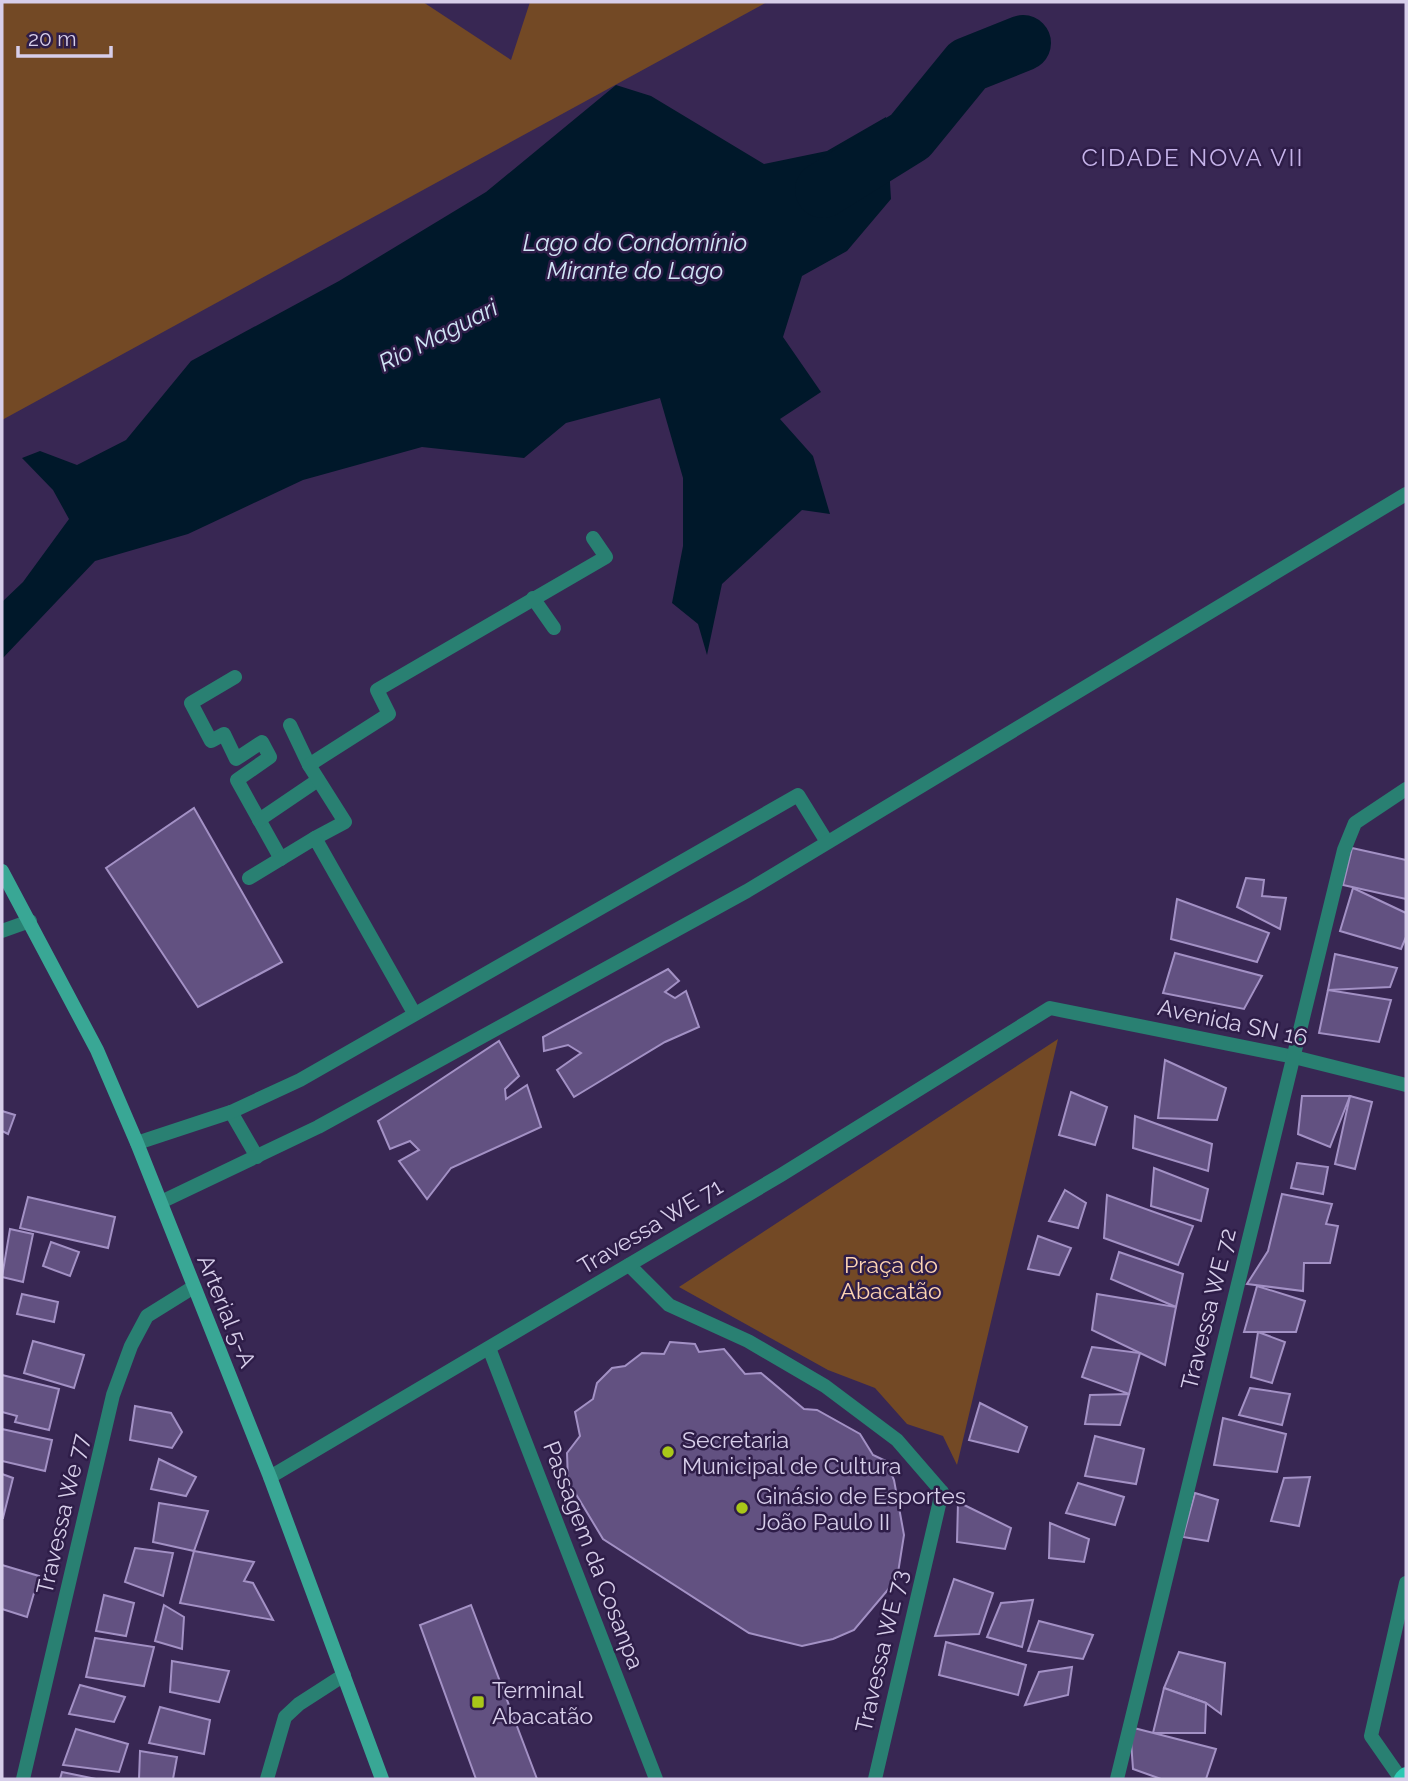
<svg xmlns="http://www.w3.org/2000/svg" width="1408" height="1781" font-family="Raleway,sans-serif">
<rect width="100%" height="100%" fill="#382753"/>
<!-- green -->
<g fill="#734925">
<path d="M 2,2 L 423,2 L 511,60 L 530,2 L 767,2 L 2,420 Z"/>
<path d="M 1058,1039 L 957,1465 L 943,1436 L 907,1424 L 875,1388 L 828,1370 L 679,1287 Z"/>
</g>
<!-- water -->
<path fill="#00182a" d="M 616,85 L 651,96 L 764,164 L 827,151 L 886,117 L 891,199 L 847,251 L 802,276 L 783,337 L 821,392 L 780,419 L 813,456 L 830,514 L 802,510 L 722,584 L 707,655 L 698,624 L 672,603 L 683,546 L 683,478 L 660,398 L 566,423 L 524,458 L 422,447 L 303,480 L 188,534 L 95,561 L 2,659 L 2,602 L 23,582 L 69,519 L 53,490 L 22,458 L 40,451 L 77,465 L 126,440 L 191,361 L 339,281 L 486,192 Z"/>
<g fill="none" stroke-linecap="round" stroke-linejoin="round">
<!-- river -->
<path stroke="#00182a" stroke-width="56" d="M 823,190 L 910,136 L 968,65 L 1023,43"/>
</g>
<!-- building -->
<g fill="#625181" stroke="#a391c5" stroke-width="2">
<path d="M 194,808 L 282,962 L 198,1007 L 106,868 Z"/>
<path d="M 1352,848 L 1406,860 L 1406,857 L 1406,899 L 1343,885 Z"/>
<path d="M 1246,878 L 1264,880 L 1262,896 L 1286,898 L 1280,929 L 1237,907 Z"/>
<path d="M 1353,888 L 1406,913 L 1406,937 L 1401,949 L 1340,931 Z"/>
<path d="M 1177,899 L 1269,933 L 1257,962 L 1171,939 Z"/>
<path d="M 1175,953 L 1262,976 L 1244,1009 L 1163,993 Z"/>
<path d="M 1335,954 L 1397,968 L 1390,987 L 1328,990 Z"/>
<path d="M 668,969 L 679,981 L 665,992 L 675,998 L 686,991 L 699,1027 L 665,1042 L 574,1097 L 557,1070 L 581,1053 L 568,1045 L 544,1051 L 543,1037 Z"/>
<path d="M 1328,990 L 1391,1000 L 1379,1042 L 1319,1033 Z"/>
<path d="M 499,1041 L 519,1076 L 505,1089 L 506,1099 L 527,1085 L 541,1127 L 451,1168 L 427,1199 L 399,1161 L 419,1150 L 410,1141 L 390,1149 L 378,1121 Z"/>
<path d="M 1165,1060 L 1226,1088 L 1217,1120 L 1158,1118 Z"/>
<path d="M 1071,1092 L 1107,1107 L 1095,1145 L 1059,1135 Z"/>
<path d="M 1302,1096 L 1350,1096 L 1330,1147 L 1298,1134 Z"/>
<path d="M 1350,1096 L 1372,1102 L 1355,1169 L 1335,1164 Z"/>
<path d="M 2,1111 L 15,1115 L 8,1134 L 2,1131 Z"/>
<path d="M 1135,1116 L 1212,1144 L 1208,1171 L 1133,1148 Z"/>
<path d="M 1297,1163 L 1328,1167 L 1323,1194 L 1291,1188 Z"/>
<path d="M 1154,1168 L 1208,1189 L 1201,1221 L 1151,1206 Z"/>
<path d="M 1065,1190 L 1086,1203 L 1078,1228 L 1049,1221 Z"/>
<path d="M 1282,1194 L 1332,1204 L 1326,1224 L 1338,1226 L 1330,1263 L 1304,1263 L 1303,1291 L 1247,1284 L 1268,1251 Z"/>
<path d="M 1107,1195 L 1193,1226 L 1178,1265 L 1104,1238 Z"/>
<path d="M 28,1197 L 115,1217 L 108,1248 L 20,1228 Z"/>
<path d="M 10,1229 L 33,1234 L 23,1282 L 2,1277 Z"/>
<path d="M 1038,1236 L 1071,1248 L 1059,1275 L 1028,1269 Z"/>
<path d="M 51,1242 L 79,1252 L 70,1276 L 43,1266 Z"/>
<path d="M 1119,1252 L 1183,1274 L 1176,1307 L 1111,1279 Z"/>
<path d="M 1257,1286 L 1305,1301 L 1296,1332 L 1244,1332 Z"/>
<path d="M 22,1294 L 58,1302 L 54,1322 L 17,1314 Z"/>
<path d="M 1097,1294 L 1176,1307 L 1165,1365 L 1092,1330 Z"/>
<path d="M 1258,1332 L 1285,1342 L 1272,1383 L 1251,1377 Z"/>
<path d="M 33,1341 L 84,1355 L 74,1388 L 24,1373 Z"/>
<path d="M 670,1342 L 695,1344 L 699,1352 L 724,1349 L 745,1374 L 761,1373 L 804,1409 L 817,1410 L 860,1434 L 873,1455 L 886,1461 L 894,1480 L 904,1535 L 897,1579 L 854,1630 L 833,1639 L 802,1646 L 749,1633 L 603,1539 L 568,1481 L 567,1453 L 580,1436 L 575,1412 L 593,1399 L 597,1383 L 612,1368 L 625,1366 L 642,1353 L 664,1354 Z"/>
<path d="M 1092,1347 L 1140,1353 L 1129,1394 L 1082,1377 Z"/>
<path d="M 2,1375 L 59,1389 L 49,1430 L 15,1422 L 17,1416 L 2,1412 Z"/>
<path d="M 1250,1388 L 1290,1394 L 1282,1425 L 1239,1415 Z"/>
<path d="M 1129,1394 L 1120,1425 L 1085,1424 L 1090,1395 Z"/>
<path d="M 980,1403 L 1027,1427 L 1018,1452 L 969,1440 Z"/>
<path d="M 135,1406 L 171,1413 L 182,1432 L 172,1448 L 130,1440 Z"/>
<path d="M 1223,1418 L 1286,1434 L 1277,1472 L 1214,1465 Z"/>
<path d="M 2,1429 L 52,1440 L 45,1471 L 2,1461 Z"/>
<path d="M 1095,1436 L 1144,1449 L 1136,1484 L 1085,1476 Z"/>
<path d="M 159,1459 L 196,1477 L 186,1496 L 151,1489 Z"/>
<path d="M 2,1474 L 13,1478 L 3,1518 L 2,1518 Z"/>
<path d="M 1310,1477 L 1299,1526 L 1271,1521 L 1284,1478 Z"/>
<path d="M 1078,1483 L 1124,1497 L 1115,1525 L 1066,1513 Z"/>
<path d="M 1195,1493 L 1218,1500 L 1208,1541 L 1183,1537 Z"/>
<path d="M 958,1502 L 1011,1528 L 1005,1549 L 957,1542 Z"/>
<path d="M 159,1503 L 208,1511 L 194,1551 L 153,1542 Z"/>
<path d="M 1050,1523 L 1089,1539 L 1084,1562 L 1049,1558 Z"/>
<path d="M 135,1548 L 173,1553 L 163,1596 L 125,1582 Z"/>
<path d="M 194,1551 L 254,1562 L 244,1581 L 253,1583 L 273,1620 L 180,1603 Z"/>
<path d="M 2,1565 L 39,1576 L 27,1617 L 2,1609 Z"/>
<path d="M 954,1579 L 993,1593 L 979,1634 L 935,1636 Z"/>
<path d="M 104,1595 L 134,1603 L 126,1636 L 96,1631 Z"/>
<path d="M 1033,1600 L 1022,1647 L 987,1637 L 1001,1603 Z"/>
<path d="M 164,1605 L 184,1617 L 182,1649 L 155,1641 Z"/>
<path d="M 471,1605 L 537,1779 L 476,1779 L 420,1625 Z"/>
<path d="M 1039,1621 L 1093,1635 L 1083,1659 L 1028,1651 Z"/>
<path d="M 95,1638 L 154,1647 L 144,1686 L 86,1677 Z"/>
<path d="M 946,1642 L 1026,1665 L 1018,1695 L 939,1675 Z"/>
<path d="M 1179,1652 L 1225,1663 L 1221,1714 L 1206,1703 L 1164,1688 Z"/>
<path d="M 172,1661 L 229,1671 L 219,1702 L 170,1692 Z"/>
<path d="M 1072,1667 L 1068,1695 L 1025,1705 L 1039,1672 Z"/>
<path d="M 80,1685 L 125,1697 L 114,1722 L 69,1714 Z"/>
<path d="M 1164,1688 L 1206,1703 L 1205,1733 L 1153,1733 Z"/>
<path d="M 160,1707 L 210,1720 L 204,1754 L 149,1743 Z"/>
<path d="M 1130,1727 L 1216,1749 L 1206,1779 L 1161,1779 L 1133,1769 Z"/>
<path d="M 76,1729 L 128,1744 L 119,1772 L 63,1765 Z"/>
<path d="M 140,1751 L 177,1757 L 173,1779 L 139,1779 Z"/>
<path d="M 62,1772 L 96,1779 L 60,1779 Z"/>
</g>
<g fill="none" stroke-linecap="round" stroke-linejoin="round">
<!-- lane -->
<g stroke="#298072" stroke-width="14">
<path d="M 231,1112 L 257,1157"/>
<path d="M 137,1143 L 231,1112 L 300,1080 L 798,795 L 827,842"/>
<path d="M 161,1202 L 318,1127 L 747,891 L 1406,494"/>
<path d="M 629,1265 L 669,1305 L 748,1341 L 825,1386 L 897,1440 L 942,1492"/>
</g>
<!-- street -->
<g stroke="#298072" stroke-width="14">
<path d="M 533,598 L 554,628"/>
<path d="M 235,677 L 191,703 L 211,741 L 224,734 L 236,759 L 262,742 L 270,757 L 237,780 L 281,859"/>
<path d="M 290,725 L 309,765"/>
<path d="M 259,820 L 318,780"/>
<path d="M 315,838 L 345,822 L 309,765 L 389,714 L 377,690 L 606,557 L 593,538"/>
<path d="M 249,878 L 315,838 L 414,1013"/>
<path d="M 2,931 L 30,921"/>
<path d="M 489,1348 L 656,1779"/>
<path d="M 270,1477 L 781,1175 L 1050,1008 L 1294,1057 L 1406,1085"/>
<path d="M 23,1779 L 113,1395 L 131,1346 L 147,1316 L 192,1288"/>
<path d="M 267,1779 L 285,1717 L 299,1704 L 344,1675"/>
<path d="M 875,1779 L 942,1492"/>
<path d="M 1117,1779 L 1344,850 L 1355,823 L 1406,789"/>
<path d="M 1401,1779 L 1371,1736 L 1406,1583"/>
</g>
<!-- secondary -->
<path stroke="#39a795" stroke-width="14" d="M 2,871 L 97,1050 L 137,1143 L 270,1477 L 382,1779"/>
<!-- primary -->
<path stroke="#2bc7b1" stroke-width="18" d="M 1403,1779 L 1406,1776"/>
</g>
<!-- markers -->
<g fill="#a9c719" stroke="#2e1d48" stroke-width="2.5">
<circle cx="668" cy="1452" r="7"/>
<circle cx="742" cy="1508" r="7"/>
<rect x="471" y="1695" width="14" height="14" rx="3.5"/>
</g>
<g text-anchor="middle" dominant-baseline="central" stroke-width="5" stroke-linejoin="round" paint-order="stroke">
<!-- street labels -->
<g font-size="23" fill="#d7ceea" stroke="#2e1d48">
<text transform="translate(1233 1022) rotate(12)">Avenida SN 16</text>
<text transform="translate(650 1226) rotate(-31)">Travessa WE 71</text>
<text transform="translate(1208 1309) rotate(-76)">Travessa WE 72</text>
<text transform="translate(227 1311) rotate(68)">Arterial 5-A</text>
<text transform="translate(62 1514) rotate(-77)">Travessa We 77</text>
<text transform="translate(594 1555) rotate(69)">Passagem da Cosanpa</text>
<text transform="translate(881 1651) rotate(-77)">Travessa WE 73</text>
</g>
<!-- park labels -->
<g font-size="23" fill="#fdd4b3" stroke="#2e1d48">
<text x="891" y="1264">Praça do<tspan x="891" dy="26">Abacatão</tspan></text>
</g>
<!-- poi labels -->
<g font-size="23" fill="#d7ceea" stroke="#2e1d48" text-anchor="start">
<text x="682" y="1439">Secretaria<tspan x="682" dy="26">Municipal de Cultura</tspan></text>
<text x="756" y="1495">Ginásio de Esportes<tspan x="756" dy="26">João Paulo II</tspan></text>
<text x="492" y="1689">Terminal<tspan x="492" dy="26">Abacatão</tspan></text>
</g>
<!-- neighbourhood labels -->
<g font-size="24" letter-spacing="2" fill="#c6b4ea" stroke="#2e1d48">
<text x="1193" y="157">CIDADE NOVA VII</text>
</g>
<!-- water labels -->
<g font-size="24" font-style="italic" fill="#d1e6f6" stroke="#2e1d48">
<text x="635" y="242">Lago do Condomínio<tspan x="635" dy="28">Mirante do Lago</tspan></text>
<text transform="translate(438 335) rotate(-27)">Rio Maguari</text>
</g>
</g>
<!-- border -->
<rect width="1408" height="1781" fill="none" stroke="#d7ceea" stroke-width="7"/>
<!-- scale -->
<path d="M18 46v10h93v-10" fill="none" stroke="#d7ceea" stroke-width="3.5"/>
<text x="28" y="46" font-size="21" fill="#d7ceea" stroke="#2e1d48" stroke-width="5" paint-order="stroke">20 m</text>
</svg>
